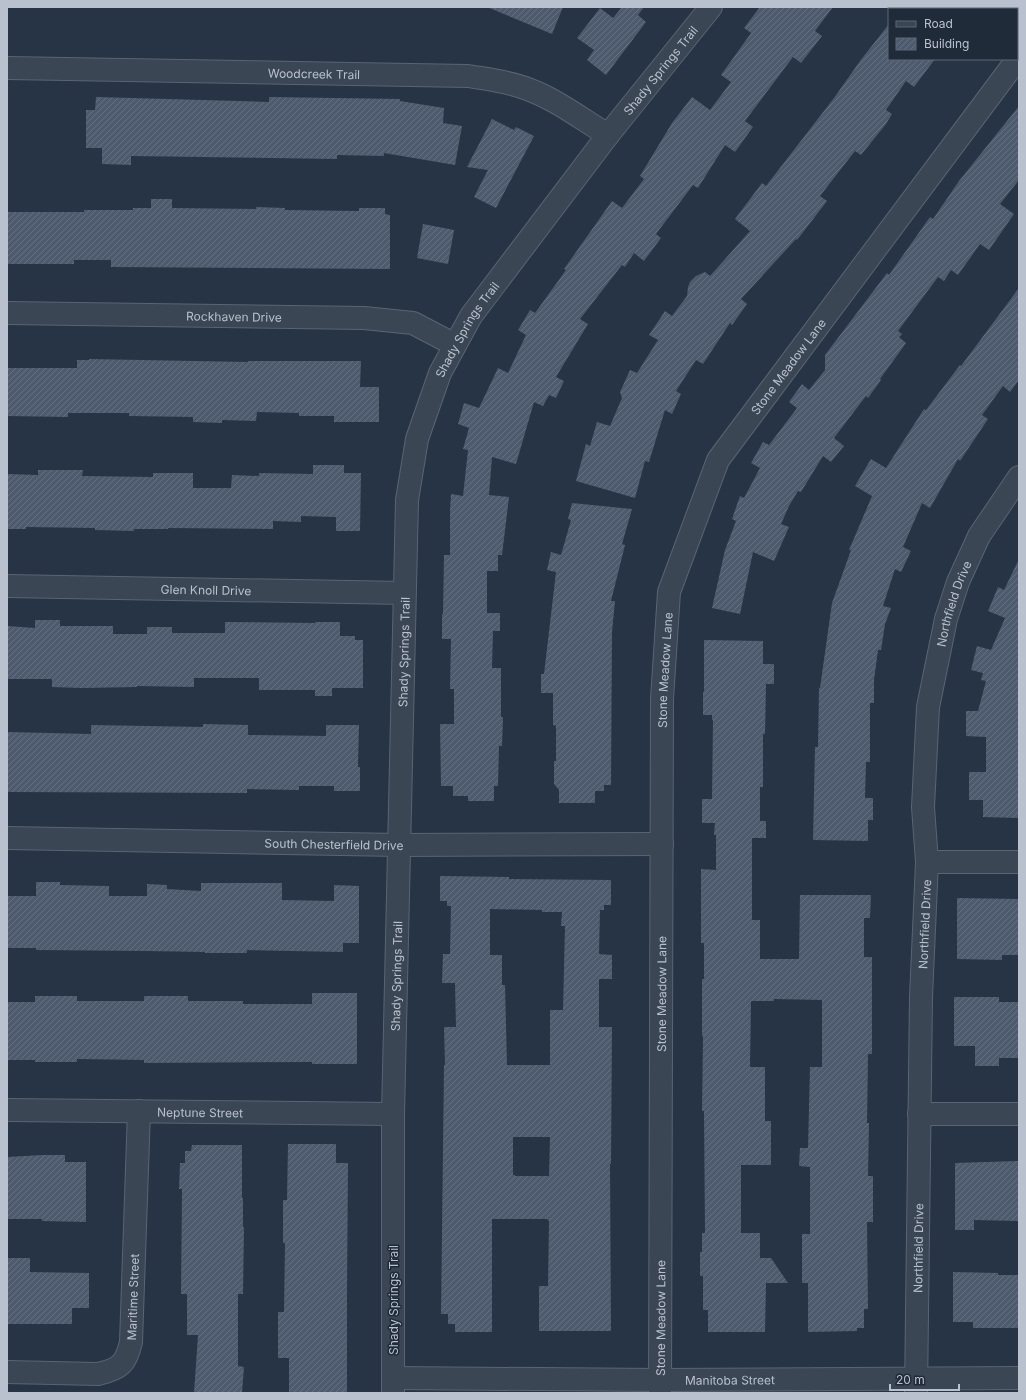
<svg xmlns="http://www.w3.org/2000/svg" width="1026" height="1400" font-family="Inter,sans-serif">
<defs>
<pattern id="building-hatch" width="6" height="6" patternUnits="userSpaceOnUse"><rect width="6" height="6" fill="#4e5b6e"/><path d="M-1 1l2-2M0 6l6-6M5 7l2-2" fill="none" stroke="#657182"/></pattern>
</defs>
<rect width="100%" height="100%" fill="#273445"/>
<!-- building -->
<g fill="url(#building-hatch)" fill-rule="evenodd">
<path d="M 487,7 L 563,7 L 552,34 Z"/>
<path d="M 622,7 L 644,7 L 638,15 L 646,22 L 606,75 L 587,60 L 594,50 L 577,38 L 600,8 L 613,18 Z"/>
<path d="M 760,7 L 833,7 L 815,31 L 822,36 L 801,63 L 793,57 L 745,121 L 753,127 L 735,152 L 725,145 L 698,188 L 693,185 L 656,234 L 661,238 L 644,261 L 634,253 L 625,267 L 622,265 L 580,319 L 588,324 L 556,377 L 564,381 L 556,398 L 549,395 L 543,406 L 534,402 L 516,464 L 492,457 L 489,495 L 509,497 L 502,555 L 498,555 L 498,571 L 487,571 L 487,613 L 500,613 L 500,631 L 493,631 L 492,668 L 501,668 L 501,717 L 503,717 L 502,746 L 499,746 L 498,786 L 494,786 L 494,801 L 468,801 L 468,796 L 453,796 L 453,786 L 441,786 L 440,724 L 454,724 L 454,689 L 450,689 L 451,639 L 442,639 L 442,614 L 443,614 L 444,555 L 450,555 L 450,511 L 451,494 L 463,496 L 468,450 L 463,449 L 469,428 L 458,424 L 464,403 L 479,408 L 498,368 L 508,373 L 526,335 L 518,330 L 530,310 L 535,313 L 566,270 L 564,269 L 612,201 L 622,208 L 644,179 L 640,176 L 672,123 L 692,97 L 710,110 L 731,82 L 721,75 L 751,33 L 744,28 Z"/>
<path d="M 889,24 L 889,59 L 935,59 L 914,87 L 906,81 L 886,110 L 892,114 L 886,124 L 861,155 L 855,151 L 820,196 L 827,201 L 797,240 L 796,239 L 741,299 L 747,304 L 732,325 L 730,323 L 703,364 L 696,360 L 676,391 L 681,394 L 672,414 L 665,410 L 649,462 L 645,461 L 635,498 L 576,481 L 586,444 L 590,446 L 597,422 L 610,426 L 622,398 L 620,392 L 630,370 L 637,373 L 658,340 L 649,335 L 665,311 L 672,316 L 687,296 L 688,287 L 690,282 L 696,276 L 705,272 L 710,276 L 750,231 L 735,219 L 762,183 L 766,186 L 834,98 L 860,61 Z"/>
<path d="M 96,97 L 269,102 L 269,97 L 400,99 L 400,101 L 444,108 L 443,123 L 462,126 L 455,165 L 384,153 L 384,156 L 337,155 L 337,159 L 131,156 L 131,165 L 102,164 L 102,148 L 86,148 L 86,110 L 95,110 Z"/>
<path d="M 1019,106 L 1019,180 L 1000,204 L 1014,214 L 989,250 L 980,244 L 958,275 L 951,270 L 944,281 L 938,277 L 898,331 L 902,334 L 899,337 L 906,343 L 880,379 L 881,380 L 868,398 L 866,396 L 834,438 L 844,446 L 831,462 L 823,456 L 801,492 L 798,491 L 789,506 L 781,524 L 789,527 L 774,561 L 753,552 L 740,614 L 712,608 L 725,550 L 736,521 L 732,519 L 740,496 L 744,498 L 760,468 L 751,463 L 763,442 L 769,445 L 797,408 L 789,402 L 802,384 L 809,390 L 825,370 L 825,355 L 887,273 L 889,275 L 930,217 L 933,219 L 959,181 Z"/>
<path d="M 492,119 L 514,130 L 516,127 L 534,136 L 496,208 L 474,197 L 488,170 L 467,167 Z"/>
<path d="M 151,199 L 172,199 L 172,208 L 256,209 L 256,207 L 285,208 L 285,210 L 359,211 L 359,208 L 385,208 L 385,214 L 390,215 L 390,269 L 111,267 L 111,260 L 74,260 L 74,264 L 7,264 L 7,212 L 84,212 L 84,210 L 133,210 L 133,208 L 151,208 Z"/>
<path d="M 423,224 L 454,230 L 448,264 L 417,258 Z"/>
<path d="M 1019,288 L 1019,380 L 1010,392 L 1003,386 L 982,415 L 988,419 L 960,461 L 958,459 L 930,508 L 922,503 L 903,547 L 911,551 L 901,572 L 895,569 L 883,606 L 891,608 L 885,624 L 881,650 L 878,650 L 874,680 L 874,703 L 870,703 L 870,762 L 866,762 L 865,798 L 873,798 L 873,820 L 868,820 L 868,841 L 813,840 L 815,747 L 818,747 L 819,688 L 820,688 L 832,603 L 851,550 L 849,550 L 872,496 L 855,486 L 871,459 L 886,468 L 924,409 L 926,410 L 960,365 L 961,366 Z"/>
<path d="M 89,359 L 248,362 L 248,361 L 361,361 L 360,387 L 379,387 L 379,422 L 334,422 L 334,416 L 299,416 L 299,413 L 257,412 L 256,421 L 222,420 L 222,423 L 193,422 L 193,417 L 129,416 L 129,413 L 68,413 L 68,417 L 7,416 L 7,368 L 77,368 L 77,360 L 89,360 Z"/>
<path d="M 313,465 L 344,465 L 344,473 L 361,473 L 360,531 L 336,531 L 336,517 L 301,516 L 301,522 L 273,521 L 273,529 L 168,528 L 168,529 L 134,529 L 134,531 L 95,530 L 95,528 L 26,527 L 26,529 L 7,529 L 7,474 L 38,475 L 38,470 L 83,470 L 82,476 L 153,477 L 153,473 L 193,473 L 193,488 L 231,488 L 232,475 L 259,476 L 259,473 L 313,474 Z"/>
<path d="M 572,503 L 632,509 L 622,544 L 625,545 L 611,601 L 615,601 L 612,632 L 611,785 L 604,785 L 604,791 L 595,791 L 595,803 L 559,803 L 559,790 L 554,784 L 554,761 L 556,761 L 556,726 L 553,725 L 553,693 L 541,693 L 541,674 L 544,674 L 556,572 L 547,570 L 551,552 L 561,555 L 571,520 L 568,519 Z"/>
<path d="M 1019,559 L 1019,818 L 983,817 L 983,800 L 969,800 L 969,772 L 986,772 L 986,737 L 966,736 L 966,711 L 978,711 L 986,681 L 981,680 L 983,673 L 971,670 L 977,646 L 991,650 L 1005,618 L 988,611 L 998,587 L 1004,590 Z"/>
<path d="M 35,620 L 60,620 L 60,626 L 113,626 L 113,634 L 147,634 L 147,627 L 172,627 L 172,633 L 225,633 L 225,622 L 315,623 L 315,622 L 340,622 L 340,636 L 355,636 L 355,640 L 363,640 L 363,688 L 332,688 L 332,696 L 315,696 L 315,690 L 259,690 L 259,678 L 194,678 L 194,687 L 137,686 L 137,687 L 82,688 L 52,687 L 52,679 L 7,679 L 7,626 L 35,628 Z"/>
<path d="M 704,640 L 763,641 L 763,664 L 774,664 L 774,684 L 766,684 L 765,734 L 763,734 L 763,787 L 760,787 L 760,821 L 766,821 L 766,838 L 752,838 L 752,920 L 760,920 L 760,959 L 799,959 L 800,895 L 871,895 L 870,918 L 864,918 L 864,957 L 872,957 L 872,1054 L 868,1054 L 867,1123 L 869,1123 L 868,1176 L 873,1176 L 873,1222 L 867,1222 L 868,1309 L 864,1309 L 864,1328 L 857,1328 L 857,1331 L 808,1332 L 808,1283 L 802,1283 L 802,1234 L 810,1234 L 810,1167 L 799,1166 L 800,1148 L 808,1148 L 810,1067 L 822,1067 L 822,1000 L 774,999 L 774,1001 L 751,1001 L 750,1067 L 765,1067 L 765,1121 L 771,1121 L 771,1165 L 741,1165 L 741,1233 L 760,1233 L 760,1258 L 771,1258 L 788,1283 L 766,1283 L 765,1332 L 708,1332 L 708,1310 L 703,1310 L 703,1276 L 700,1276 L 700,1252 L 702,1252 L 702,1233 L 705,1233 L 704,1111 L 702,1111 L 703,1036 L 702,1036 L 702,979 L 704,979 L 704,943 L 701,943 L 701,869 L 716,870 L 716,835 L 714,835 L 715,823 L 702,823 L 702,799 L 712,799 L 713,720 L 712,720 L 712,715 L 703,715 L 703,692 L 704,692 Z"/>
<path d="M 203,724 L 248,725 L 248,735 L 326,736 L 326,725 L 359,725 L 358,767 L 360,767 L 360,791 L 334,791 L 334,786 L 299,786 L 299,790 L 247,789 L 247,793 L 7,792 L 8,732 L 91,734 L 91,725 L 203,727 Z"/>
<path d="M 440,876 L 509,877 L 509,879 L 611,880 L 611,905 L 604,905 L 604,910 L 600,910 L 599,954 L 612,955 L 612,979 L 599,979 L 599,1027 L 612,1027 L 611,1164 L 610,1164 L 611,1331 L 539,1331 L 539,1286 L 548,1286 L 549,1221 L 547,1219 L 492,1219 L 492,1332 L 455,1332 L 455,1324 L 448,1324 L 448,1314 L 441,1314 L 444,1065 L 445,1065 L 444,1027 L 456,1027 L 455,983 L 442,983 L 443,954 L 450,954 L 451,906 L 447,906 L 447,901 L 440,901 ZM 490,909 L 542,910 L 542,912 L 562,912 L 561,926 L 565,926 L 563,1010 L 550,1010 L 550,1065 L 507,1065 L 505,985 L 502,985 L 502,955 L 490,955 ZM 513,1137 L 550,1137 L 549,1176 L 515,1176 L 515,1175 L 513,1175 Z"/>
<path d="M 36,882 L 60,882 L 60,885 L 109,886 L 109,896 L 147,896 L 147,884 L 167,885 L 167,889 L 201,891 L 201,883 L 282,883 L 282,900 L 334,901 L 334,885 L 359,886 L 359,943 L 343,943 L 343,952 L 247,950 L 247,953 L 205,953 L 205,952 L 146,951 L 36,950 L 36,948 L 7,948 L 7,896 L 36,896 Z"/>
<path d="M 957,898 L 1019,899 L 1019,955 L 1002,955 L 1002,960 L 957,959 Z"/>
<path d="M 312,993 L 357,993 L 357,1064 L 312,1064 L 312,1062 L 144,1063 L 144,1060 L 77,1059 L 77,1062 L 35,1062 L 35,1060 L 7,1060 L 7,1002 L 35,1002 L 35,996 L 77,996 L 77,1001 L 144,1001 L 144,996 L 188,996 L 188,1001 L 243,1001 L 243,1004 L 312,1004 Z"/>
<path d="M 954,997 L 999,997 L 999,1002 L 1019,1002 L 1019,1058 L 999,1058 L 999,1066 L 975,1066 L 975,1046 L 954,1046 Z"/>
<path d="M 288,1144 L 336,1144 L 336,1163 L 348,1163 L 347,1290 L 347,1393 L 289,1393 L 289,1358 L 278,1358 L 278,1312 L 284,1312 L 285,1243 L 283,1243 L 283,1200 L 287,1200 Z"/>
<path d="M 192,1145 L 242,1145 L 242,1198 L 243,1198 L 243,1227 L 244,1227 L 243,1294 L 238,1294 L 238,1366 L 244,1367 L 242,1393 L 194,1393 L 198,1335 L 187,1335 L 187,1294 L 181,1294 L 182,1189 L 179,1189 L 180,1163 L 185,1163 L 185,1151 L 191,1151 Z"/>
<path d="M 43,1155 L 65,1155 L 65,1162 L 86,1162 L 86,1222 L 42,1221 L 42,1219 L 7,1219 L 7,1157 Z"/>
<path d="M 1019,1161 L 1019,1221 L 974,1220 L 974,1230 L 955,1230 L 955,1163 Z"/>
<path d="M 7,1258 L 30,1258 L 30,1272 L 89,1273 L 89,1308 L 72,1308 L 72,1324 L 7,1324 Z"/>
<path d="M 953,1272 L 998,1273 L 998,1275 L 1019,1275 L 1019,1328 L 973,1328 L 973,1322 L 953,1322 Z"/>
</g>
<g fill="none" stroke-linecap="round" stroke-linejoin="round">
<!-- minor casing -->
<g stroke="#5a6472" stroke-width="24">
<g id="minor">
<path id="s1" d="M 7,68 L 468,76 C 486,79 504,81 522,87 C 553,97 580,118 608,135"/>
<path id="s2" d="M 7,313 L 364,318 L 413,323 L 455,345"/>
<path id="s3" d="M 7,586 L 404,593"/>
<path id="s4" d="M 7,838 L 399,845 L 662,844"/>
<path d="M 927,862 L 1019,862"/>
<path id="s5" d="M 7,1110 L 393,1114"/>
<path d="M 919,1114 L 1019,1114"/>
<path id="s6" d="M 7,1372 L 98,1374 C 120,1369 126,1364 131,1342 L 139,1111"/>
<path id="s7" d="M 393,1378 L 660,1380 L 1019,1378"/>
<path id="s8" d="M 393,1393 L 393,1114 L 407,500 L 417,439 L 440,373 L 471,316 L 608,135 L 711,7"/>
<path id="s9" d="M 660,1393 L 662,699 L 669,592 L 718,460 L 1019,57"/>
<path id="s10" d="M 916,1393 L 921,997 L 927,862 L 923,807 L 928,707 L 946,619 L 958,582 L 979,536 L 1019,477"/>
</g>
</g>
<!-- minor -->
<use href="#minor" stroke="#3b4654" stroke-width="22"/>
</g>
<g text-anchor="middle" dominant-baseline="central" stroke-width="3" stroke-linejoin="round" paint-order="stroke">
<!-- street labels -->
<g font-size="12" fill="#b9c1ce" stroke="#202b3a">
<text stroke="none"><textPath href="#s8" startOffset="1400">Shady Springs Trail</textPath></text>
<text stroke="none"><textPath href="#s1" startOffset="307">Woodcreek Trail</textPath></text>
<text stroke="none"><textPath href="#s2" startOffset="227">Rockhaven Drive</textPath></text>
<text stroke="none"><textPath href="#s8" startOffset="1076">Shady Springs Trail</textPath></text>
<text stroke="none"><textPath href="#s9" startOffset="1059">Stone Meadow Lane</textPath></text>
<text stroke="none"><textPath href="#s3" startOffset="199">Glen Knoll Drive</textPath></text>
<text stroke="none"><textPath href="#s10" startOffset="793">Northfield Drive</textPath></text>
<text stroke="none"><textPath href="#s8" startOffset="741">Shady Springs Trail</textPath></text>
<text stroke="none"><textPath href="#s9" startOffset="723">Stone Meadow Lane</textPath></text>
<text stroke="none"><textPath href="#s4" startOffset="327">South Chesterfield Drive</textPath></text>
<text stroke="none"><textPath href="#s10" startOffset="469">Northfield Drive</textPath></text>
<text stroke="none"><textPath href="#s8" startOffset="417">Shady Springs Trail</textPath></text>
<text stroke="none"><textPath href="#s9" startOffset="399">Stone Meadow Lane</textPath></text>
<text stroke="none"><textPath href="#s5" startOffset="193">Neptune Street</textPath></text>
<text stroke="none"><textPath href="#s10" startOffset="145">Northfield Drive</textPath></text>
<text stroke="none"><textPath href="#s6" startOffset="186">Maritime Street</textPath></text>
<text transform="translate(393 1300) rotate(-90)">Shady Springs Trail</text>
<text stroke="none"><textPath href="#s9" startOffset="75">Stone Meadow Lane</textPath></text>
<text stroke="none"><textPath href="#s7" startOffset="337">Manitoba Street</textPath></text>
</g>
</g>
<!-- border -->
<rect width="1026" height="1400" fill="none" stroke="#b9c1ce" stroke-width="16"/>
<!-- legend -->
<rect x="888" y="8" width="130" height="52" fill="#202b3a" stroke="#5d6775"/>
<rect x="896" y="21" width="20" height="6" fill="#3b4654" stroke="#5d6775"/>
<text x="924" y="28" font-size="12" fill="#b9c1ce">Road</text>
<rect x="896" y="38" width="20" height="12" fill="url(#building-hatch)" stroke="#5d6775"/>
<text x="924" y="48" font-size="12" fill="#b9c1ce">Building</text>
<!-- scale -->
<path d="M890 1384v6h69v-6" fill="none" stroke="#b9c1ce" stroke-width="2"/>
<text x="896" y="1384" font-size="12" fill="#b9c1ce" stroke="#202b3a" stroke-width="3" paint-order="stroke">20 m</text>
</svg>
